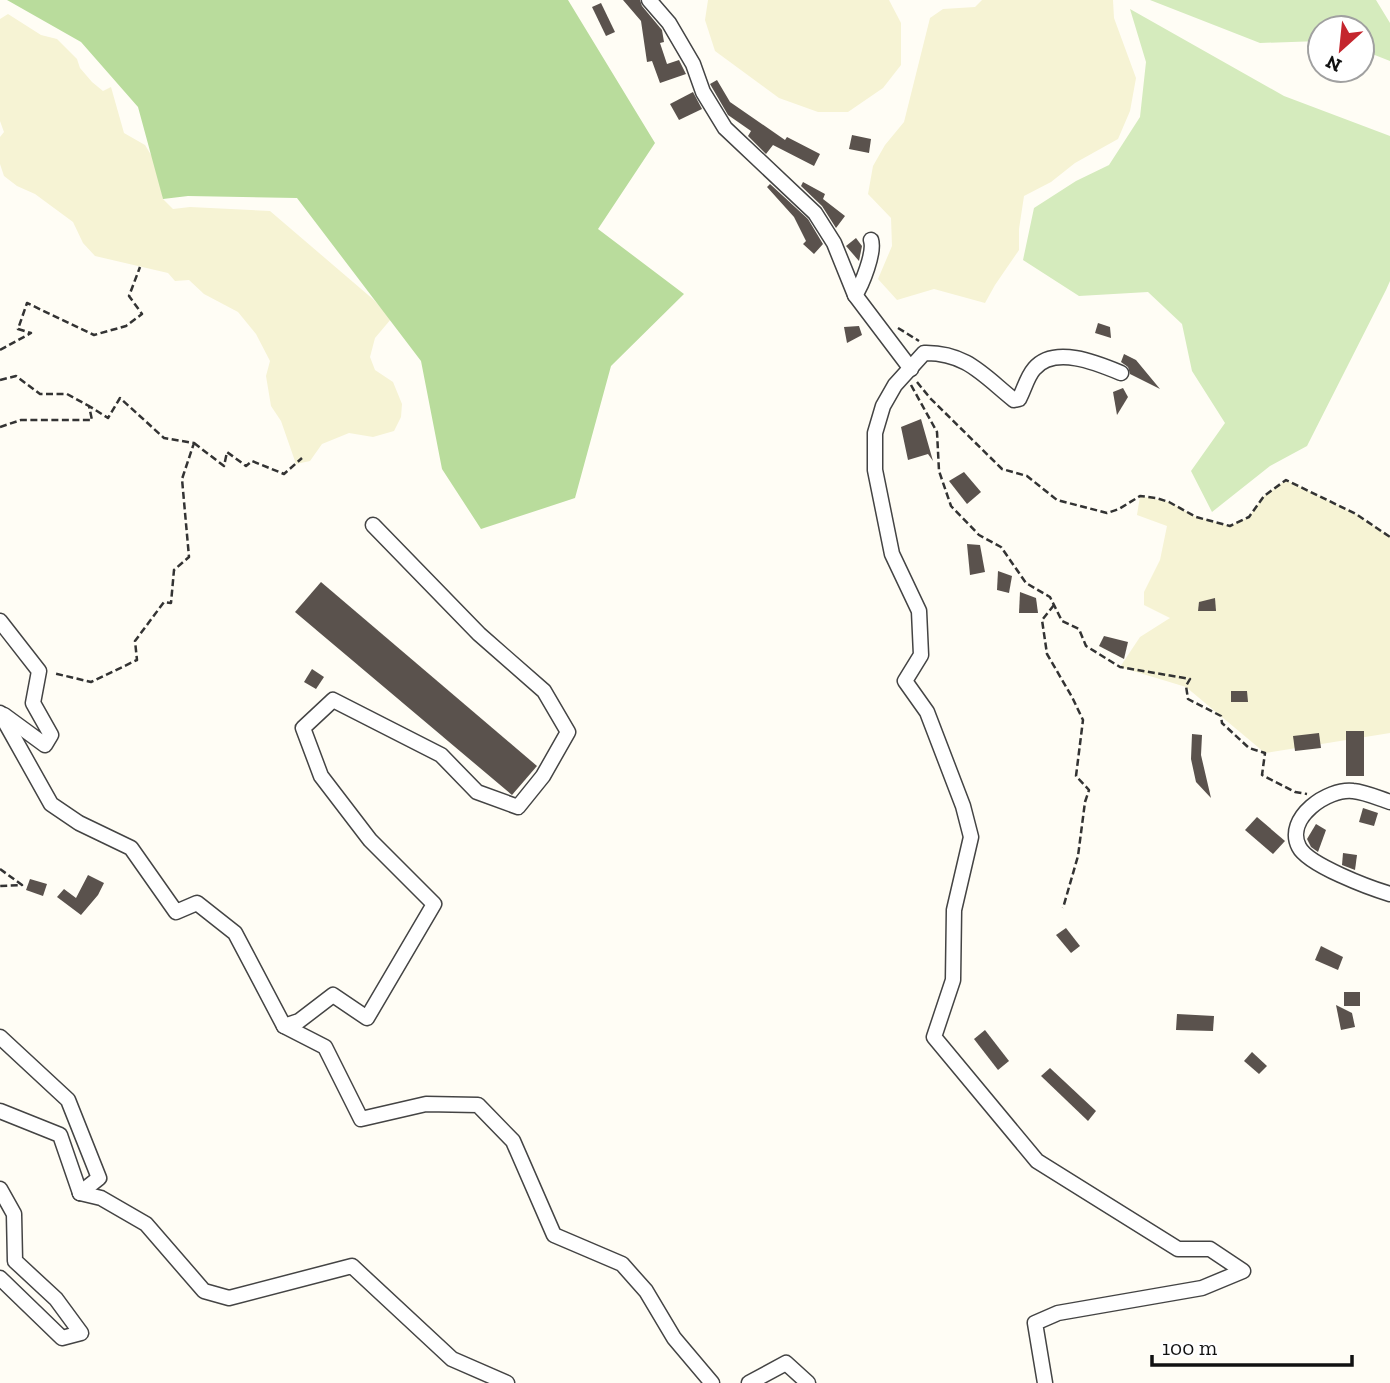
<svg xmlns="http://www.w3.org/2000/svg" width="1390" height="1383" font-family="'Zilla Slab',serif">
<rect width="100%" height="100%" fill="#fffdf5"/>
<!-- farmland -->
<g fill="#f6f3d4">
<path d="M 708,0 L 889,0 L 901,23 L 901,65 L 883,88 L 848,112 L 818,112 L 779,98 L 715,51 L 705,20 Z"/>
<path d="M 982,0 L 1113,0 L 1114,18 L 1136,78 L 1130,111 L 1118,139 L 1075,163 L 1051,182 L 1024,196 L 1019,229 L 1019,250 L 995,285 L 985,303 L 934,289 L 897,300 L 878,279 L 892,246 L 891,218 L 868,194 L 873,166 L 885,145 L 904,122 L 930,18 L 943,9 L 975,7 Z"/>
<path d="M 8,14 L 41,35 L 57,39 L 77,59 L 80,68 L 92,82 L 103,91 L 111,87 L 124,133 L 145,145 L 156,163 L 163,199 L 173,209 L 190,207 L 270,211 L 374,300 L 391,319 L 375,338 L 370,357 L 375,370 L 393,382 L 402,404 L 401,417 L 394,431 L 373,437 L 349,433 L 322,444 L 310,461 L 296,464 L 281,421 L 271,406 L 266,376 L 270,361 L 256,334 L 238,312 L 204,294 L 189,280 L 175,281 L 168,273 L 95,256 L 83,243 L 73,222 L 35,194 L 17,186 L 4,176 L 0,164 L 0,137 L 4,132 L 0,121 L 0,19 Z"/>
<path d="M 1286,480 L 1356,514 L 1390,537 L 1390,733 L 1265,753 L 1186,687 L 1120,667 L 1140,637 L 1170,618 L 1144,605 L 1144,592 L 1160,560 L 1167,526 L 1137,515 L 1140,496 L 1169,502 L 1196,517 L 1230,526 L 1249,517 L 1264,496 Z"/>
</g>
<!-- green -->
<g fill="#d5ebbd">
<path d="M 1150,0 L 1376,0 L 1390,23 L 1390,61 L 1362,50 L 1362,28 L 1320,28 L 1320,41 L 1260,43 Z"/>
<path d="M 1130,9 L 1284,96 L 1390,136 L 1390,281 L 1386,290 L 1307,446 L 1270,466 L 1212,512 L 1191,471 L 1225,423 L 1192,371 L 1182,324 L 1148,292 L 1079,296 L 1023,260 L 1034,208 L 1076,181 L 1109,165 L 1140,117 L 1146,62 Z"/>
</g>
<!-- forest -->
<path fill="#b9dc9c" d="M 7,0 L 568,0 L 655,143 L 598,229 L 684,294 L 611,366 L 575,498 L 481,529 L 442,469 L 421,361 L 297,198 L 188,196 L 163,199 L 138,107 L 81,42 Z"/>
<!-- building -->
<g fill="#5a524d">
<path d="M 623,0 L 640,0 L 642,6 L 662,30 L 664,42 L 660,43 L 667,64 L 679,60 L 686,74 L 660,83 L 652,61 L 647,62 L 641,21 Z"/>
<path d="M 601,3 L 615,32 L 606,36 L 592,7 Z"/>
<path d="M 717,80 L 730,102 L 785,140 L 787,137 L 820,154 L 814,166 L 773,145 L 766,154 L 748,136 L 751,131 L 728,115 L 710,84 Z"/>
<path d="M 693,92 L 702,109 L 679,120 L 670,104 Z"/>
<path d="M 852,135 L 871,139 L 869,153 L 849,149 Z"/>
<path d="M 803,182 L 825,194 L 823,199 L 845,216 L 836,228 L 822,206 L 801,186 Z"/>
<path d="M 770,184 L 808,219 L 823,244 L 814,254 L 803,244 L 806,241 L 794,217 L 767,187 Z"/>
<path d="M 856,238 L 862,246 L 859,261 L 846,246 Z"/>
<path d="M 1098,323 L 1110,327 L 1111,338 L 1095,333 Z"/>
<path d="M 859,326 L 862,335 L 847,343 L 844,327 Z"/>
<path d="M 1124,354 L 1136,360 L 1160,389 L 1130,374 L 1128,367 L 1121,362 Z"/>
<path d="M 1123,388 L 1128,397 L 1117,415 L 1113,392 Z"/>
<path d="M 921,419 L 933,461 L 928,454 L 908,460 L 901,427 Z"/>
<path d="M 964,472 L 981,492 L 967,504 L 949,481 Z"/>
<path d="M 967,544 L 980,545 L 985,572 L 970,575 Z"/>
<path d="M 998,571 L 1012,576 L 1009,593 L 997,590 Z"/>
<path d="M 321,582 L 537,766 L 512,795 L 295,612 Z"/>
<path d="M 1020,592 L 1036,598 L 1038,613 L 1019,613 Z"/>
<path d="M 1215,598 L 1216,611 L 1198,611 L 1199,602 Z"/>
<path d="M 1104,636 L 1128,642 L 1124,659 L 1099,646 Z"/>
<path d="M 312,669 L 324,677 L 316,689 L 304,682 Z"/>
<path d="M 1231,691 L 1247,691 L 1248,702 L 1231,702 Z"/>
<rect x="1346" y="731" width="18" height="45"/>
<path d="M 1319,733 L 1321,748 L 1295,751 L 1293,736 Z"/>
<path d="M 1192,734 L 1202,735 L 1201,755 L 1211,798 L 1196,782 L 1191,759 Z"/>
<path d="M 1363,808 L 1378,813 L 1374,826 L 1359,822 Z"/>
<path d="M 1257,817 L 1285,841 L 1273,854 L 1245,830 Z"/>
<path d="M 1316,824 L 1326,830 L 1318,852 L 1311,847 L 1307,839 Z"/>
<path d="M 1343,853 L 1357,855 L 1355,870 L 1342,865 Z"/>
<path d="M 88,875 L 104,883 L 98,895 L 81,915 L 57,897 L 64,889 L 76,898 Z"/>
<path d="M 30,879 L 47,884 L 43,896 L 26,890 Z"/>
<path d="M 1066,928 L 1080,946 L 1071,953 L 1056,935 Z"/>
<path d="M 1321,946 L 1343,957 L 1338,970 L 1315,960 Z"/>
<rect x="1344" y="992" width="16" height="14"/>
<path d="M 1336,1005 L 1352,1013 L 1355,1027 L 1341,1030 Z"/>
<path d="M 1177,1014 L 1214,1016 L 1213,1031 L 1176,1030 Z"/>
<path d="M 985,1030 L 1009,1061 L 998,1070 L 974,1039 Z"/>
<path d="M 1252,1052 L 1267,1066 L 1259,1074 L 1244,1061 Z"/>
<path d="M 1050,1068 L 1096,1111 L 1088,1121 L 1041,1076 Z"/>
</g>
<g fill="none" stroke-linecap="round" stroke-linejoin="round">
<!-- street casing -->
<g stroke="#444" stroke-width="17">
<g id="street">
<path d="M 649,0 L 669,23 L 693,64 L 703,92 L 725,128 L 815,213 L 834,243 L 855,295 L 911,369"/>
<path d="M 855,295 C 862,285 875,252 871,240"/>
<path d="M 0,621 L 39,671 L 33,703 L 51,735 L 45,745 L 4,715"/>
<path d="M 0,713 L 51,804 L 79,823 L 131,848 L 176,912 L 197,903 L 235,933 L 284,1026 L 325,1047 L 361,1119 L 426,1104 L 478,1105 L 513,1141 L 554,1235 L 622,1264 L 646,1291 L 674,1338 L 712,1383"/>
<path d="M 1390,802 C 1378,798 1365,792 1353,791 C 1328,788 1284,818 1299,847 C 1308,865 1370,888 1390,894"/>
<path d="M 284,1026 L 299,1021 L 333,995 L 367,1018 L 434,904 L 370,840 L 321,776 L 303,728 L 333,700 L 441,755 L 477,792 L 518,807 L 543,776 L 568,732 L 544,691 L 479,634 L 373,525"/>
<path d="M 0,1037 L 68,1100 L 99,1178 L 80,1193"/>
<path d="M 0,1111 L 60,1135 L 80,1193"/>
<path d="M 0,1189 L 14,1214 L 15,1261 L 56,1299 L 81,1333 L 62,1338 L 0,1278"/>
<path d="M 80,1193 L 101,1198 L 146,1224 L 204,1291 L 229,1298 L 352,1266 L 452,1359 L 507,1383"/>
<path d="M 749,1383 L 786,1363 L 808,1383"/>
<path d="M 1045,1383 L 1035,1323 L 1058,1313 L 1202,1288 L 1243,1271 L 1210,1249 L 1178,1249 L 1037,1161 L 934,1037 L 953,980 L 954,910 L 971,837 L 963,806 L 927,712 L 905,681 L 921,655 L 919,611 L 892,554 L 875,470 L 875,433 L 883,406 L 895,385 L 924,353 C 966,352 984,376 1014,400 L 1019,399 C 1024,390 1027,377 1034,369 C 1054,345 1097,363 1121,373"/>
</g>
</g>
<!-- path -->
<g stroke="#333" stroke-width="2.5" stroke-dasharray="7 3.5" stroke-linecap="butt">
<path d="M 898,328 L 919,341"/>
<path d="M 0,350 L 31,333 L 18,329 L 27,303 L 94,335 L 126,326 L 142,314 L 129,296 L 140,267"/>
<path d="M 0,380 L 16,376 L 40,394 L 67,394 L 89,406"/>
<path d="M 917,382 L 930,398 L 1002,469 L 1027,476 L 1057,500 L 1107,513 L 1119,509 L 1140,496 L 1156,498 L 1169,502 L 1196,517 L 1230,526 L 1249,517 L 1264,496 L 1286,480 L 1356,514 L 1390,537"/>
<path d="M 911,385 L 937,432 L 939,471 L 951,506 L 979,535 L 1001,547 L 1026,583 L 1050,597 L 1062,621 L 1079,629 L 1086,646 L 1120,667 L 1190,679 L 1186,686 L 1188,699 L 1221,716 L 1222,723 L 1249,748 L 1265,753 L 1262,775 L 1295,792 L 1307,794"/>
<path d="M 0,427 L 21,420 L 92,420 L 89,406 L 108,418 L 120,398 L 164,438 L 194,443 L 182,479 L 189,557 L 174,570 L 171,603 L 164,602 L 135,641 L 137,660 L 91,682 L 53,673"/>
<path d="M 194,443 L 224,466 L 227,452 L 246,466 L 252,461 L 284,474 L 302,458"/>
<path d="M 1054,605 L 1042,620 L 1047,654 L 1072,697 L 1083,720 L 1076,776 L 1089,790 L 1085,802 L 1078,856 L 1063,908"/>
<path d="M 0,869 L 22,885 L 0,886"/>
</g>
<!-- street -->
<use href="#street" stroke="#fff" stroke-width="14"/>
</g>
<!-- north arrow -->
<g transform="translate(1341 49) rotate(207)"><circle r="33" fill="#ffffff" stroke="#a0a0a0" stroke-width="2"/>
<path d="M0-5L12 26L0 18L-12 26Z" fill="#c4262e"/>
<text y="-10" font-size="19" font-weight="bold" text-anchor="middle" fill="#111111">N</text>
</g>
<!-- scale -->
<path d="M1152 1355v10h200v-10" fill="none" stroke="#111111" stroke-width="3.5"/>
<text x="1162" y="1355" font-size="21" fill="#111111" stroke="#ffffff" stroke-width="5" paint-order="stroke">100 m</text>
</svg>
